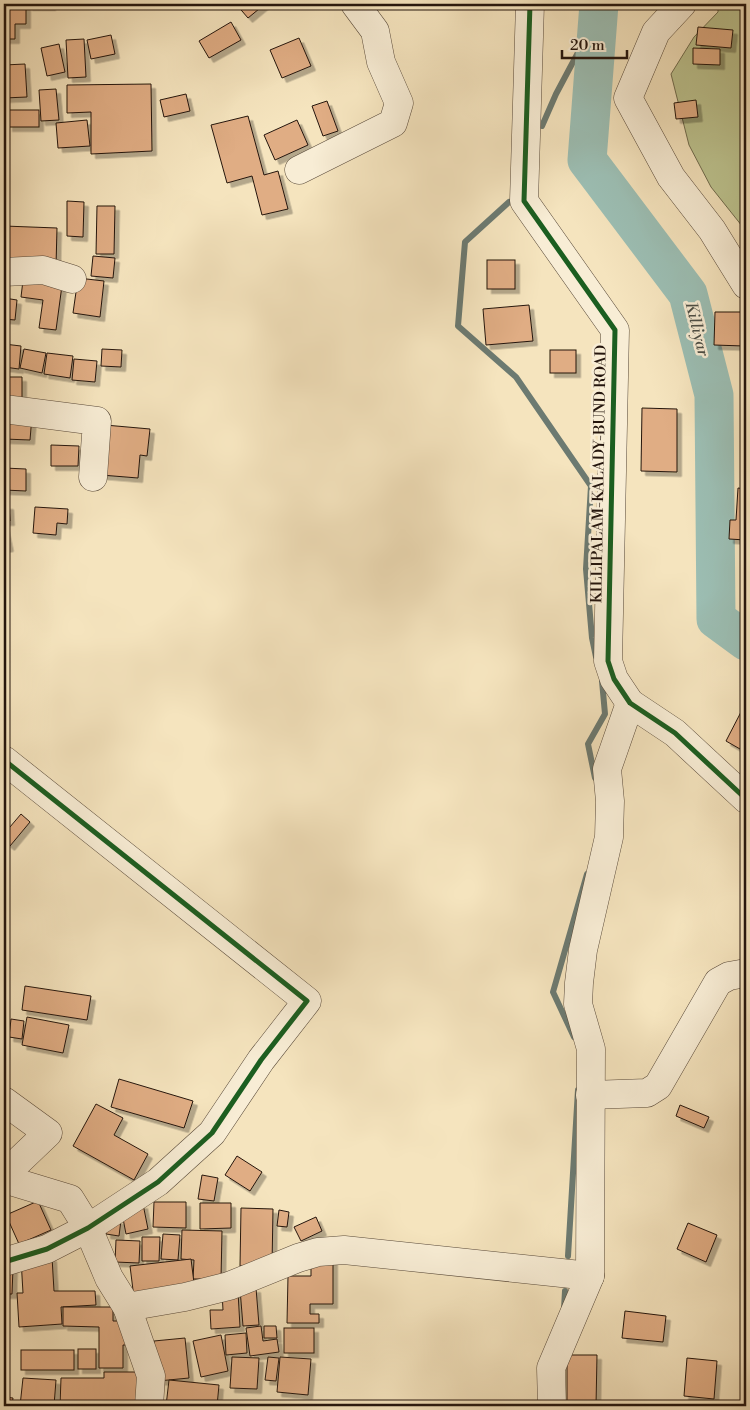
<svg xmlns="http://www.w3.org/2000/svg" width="750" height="1410" font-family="'Libre Bodoni',serif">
<defs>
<filter id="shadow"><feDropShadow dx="4.5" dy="4.5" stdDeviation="0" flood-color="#0004"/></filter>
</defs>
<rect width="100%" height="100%" fill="#f5e4be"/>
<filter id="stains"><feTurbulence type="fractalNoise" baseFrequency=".004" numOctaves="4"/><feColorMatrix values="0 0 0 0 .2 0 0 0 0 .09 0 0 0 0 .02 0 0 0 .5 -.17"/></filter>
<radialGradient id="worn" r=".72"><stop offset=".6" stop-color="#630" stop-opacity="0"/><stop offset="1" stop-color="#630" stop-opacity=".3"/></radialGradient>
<!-- green -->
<path fill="#bdc490" stroke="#706c4e" d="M 718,4 L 746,4 L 746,231 L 711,187 L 689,145 L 671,74 L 694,37 L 718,12 Z"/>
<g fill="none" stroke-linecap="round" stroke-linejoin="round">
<!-- stream -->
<g stroke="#6c7a71" stroke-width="6">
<path d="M 542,126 L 556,94 L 598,15"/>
<path d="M 509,202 L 465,242 L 458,326 L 516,377 L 591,486 L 586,569 L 592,638 L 596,657"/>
<path d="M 595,778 L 588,744 L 605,714 L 602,681"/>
<path d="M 574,1037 L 553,992 L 587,874"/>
<path d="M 568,1256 L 578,1090"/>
<path d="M 564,1309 L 565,1291"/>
</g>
<!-- river -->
<path stroke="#9cbeb3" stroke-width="39" d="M 599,4 L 587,160 L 688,294 L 714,395 L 716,619 L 746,641"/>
</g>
<!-- building -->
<g fill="#e0ad84" stroke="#24150d" filter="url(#shadow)">
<path d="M 4,4 L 26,4 L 26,24 L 15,24 L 15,39 L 4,39 Z"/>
<rect x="28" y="4" width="23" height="2"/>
<path d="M 236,4 L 265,4 L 248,18 Z"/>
<path d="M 231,22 L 241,40 L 209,58 L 199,41 Z"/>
<path d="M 698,27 L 733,30 L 731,48 L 696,45 Z"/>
<path d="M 111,35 L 115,54 L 91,59 L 87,40 Z"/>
<path d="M 299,38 L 311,66 L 282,78 L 270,50 Z"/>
<path d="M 84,39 L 86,77 L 68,78 L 66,40 Z"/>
<path d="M 59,44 L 65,72 L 47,76 L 41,48 Z"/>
<path d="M 693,48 L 720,49 L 720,65 L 693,64 Z"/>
<path d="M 25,64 L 27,97 L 4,98 L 4,65 Z"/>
<path d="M 151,84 L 152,151 L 91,154 L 91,112 L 67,113 L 67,85 Z"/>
<path d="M 56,89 L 59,120 L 41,121 L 39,90 Z"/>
<path d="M 186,94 L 190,111 L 164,117 L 160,100 Z"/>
<path d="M 696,100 L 698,117 L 676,119 L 674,103 Z"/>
<path d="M 327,101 L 338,131 L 323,136 L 312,106 Z"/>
<rect x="8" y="110" width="31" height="17"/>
<path d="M 248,116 L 264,175 L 278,171 L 288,209 L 262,215 L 252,176 L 227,183 L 211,125 Z"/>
<path d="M 87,120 L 90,146 L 58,148 L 56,123 Z"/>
<path d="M 297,120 L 308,145 L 275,160 L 264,135 Z"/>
<path d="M 67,201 L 84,202 L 83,237 L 67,236 Z"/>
<path d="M 97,206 L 115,206 L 114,254 L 96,254 Z"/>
<path d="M 4,226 L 57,228 L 56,266 L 4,264 Z"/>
<path d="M 93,256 L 115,258 L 113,278 L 91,276 Z"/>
<rect x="487" y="260" width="28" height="29"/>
<path d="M 24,272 L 63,278 L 56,330 L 39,328 L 43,300 L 21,297 Z"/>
<path d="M 78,278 L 104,281 L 100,317 L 73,313 Z"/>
<path d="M 4,298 L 17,300 L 15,320 L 4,319 Z"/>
<path d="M 529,305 L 533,341 L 486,345 L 483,309 Z"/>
<path d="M 715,312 L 744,312 L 744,346 L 714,345 Z"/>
<path d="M 4,344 L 21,346 L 19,369 L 4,367 Z"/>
<path d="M 24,349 L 46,353 L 42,373 L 20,368 Z"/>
<path d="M 102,349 L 122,350 L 121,367 L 101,366 Z"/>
<rect x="550" y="350" width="26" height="23"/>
<path d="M 47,353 L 73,356 L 70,378 L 44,374 Z"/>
<path d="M 74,359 L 97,361 L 95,382 L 72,380 Z"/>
<path d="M 4,377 L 22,377 L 22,402 L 4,401 Z"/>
<path d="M 642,408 L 677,409 L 677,472 L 641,471 Z"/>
<path d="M 5,414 L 32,416 L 30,440 L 4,439 Z"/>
<path d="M 105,425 L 150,429 L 147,456 L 140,455 L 138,478 L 101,475 Z"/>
<path d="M 51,445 L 79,446 L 78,466 L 51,466 Z"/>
<path d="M 4,468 L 26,469 L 26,491 L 4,490 Z"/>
<path d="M 738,488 L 746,489 L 746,540 L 729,539 L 730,520 L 736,520 Z"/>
<path d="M 4,505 L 9,505 L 10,521 L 4,521 Z"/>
<path d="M 35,507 L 68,509 L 67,524 L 57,523 L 56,535 L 33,533 Z"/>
<path d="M 4,524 L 9,547 L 4,548 Z"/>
<path d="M 741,712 L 746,715 L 746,736 L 740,749 L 726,741 Z"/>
<path d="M 21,814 L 30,822 L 10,846 L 4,841 L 4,834 Z"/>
<path d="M 25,986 L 91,996 L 87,1020 L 22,1010 Z"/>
<path d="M 27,1017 L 69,1025 L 63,1053 L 22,1045 Z"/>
<path d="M 11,1019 L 24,1021 L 22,1039 L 9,1037 Z"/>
<path d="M 119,1079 L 193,1101 L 184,1128 L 111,1107 Z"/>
<path d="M 96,1104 L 123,1118 L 114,1135 L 148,1154 L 134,1180 L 73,1146 Z"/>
<path d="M 680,1105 L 709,1117 L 704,1128 L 676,1116 Z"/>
<path d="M 237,1156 L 262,1172 L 250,1191 L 225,1175 Z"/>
<path d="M 202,1175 L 218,1178 L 214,1201 L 198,1199 Z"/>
<path d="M 38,1201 L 51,1230 L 19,1244 L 6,1215 Z"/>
<path d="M 154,1202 L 186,1202 L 186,1228 L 153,1227 Z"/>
<path d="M 200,1203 L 231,1203 L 231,1228 L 200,1229 Z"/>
<path d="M 143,1204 L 148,1229 L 126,1234 L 121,1208 Z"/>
<path d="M 241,1208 L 273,1209 L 272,1266 L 240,1266 Z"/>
<path d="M 279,1210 L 289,1212 L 287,1227 L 277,1226 Z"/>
<path d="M 316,1217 L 322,1231 L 301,1241 L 294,1227 Z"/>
<path d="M 107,1219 L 121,1220 L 119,1236 L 106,1234 Z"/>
<path d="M 688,1223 L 717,1235 L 706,1262 L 677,1249 Z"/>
<path d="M 182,1230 L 222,1231 L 221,1279 L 193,1279 L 194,1260 L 181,1259 Z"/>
<path d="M 163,1234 L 180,1235 L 178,1260 L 161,1259 Z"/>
<path d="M 142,1237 L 160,1237 L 159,1261 L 142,1261 Z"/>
<path d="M 116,1240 L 140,1241 L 139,1263 L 115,1262 Z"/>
<path d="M 52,1257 L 54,1291 L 95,1291 L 96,1305 L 61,1307 L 62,1324 L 19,1327 L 17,1293 L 23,1293 L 21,1259 Z"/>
<path d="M 311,1258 L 333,1258 L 333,1304 L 310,1304 L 310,1314 L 319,1314 L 319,1323 L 287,1323 L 288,1276 L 311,1276 Z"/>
<path d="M 191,1259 L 195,1291 L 134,1298 L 130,1266 Z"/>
<path d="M 4,1268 L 13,1268 L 12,1294 L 4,1294 Z"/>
<path d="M 256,1288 L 259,1325 L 243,1326 L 240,1289 Z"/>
<path d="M 238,1292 L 240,1327 L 211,1329 L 210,1310 L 223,1310 L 222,1293 Z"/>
<path d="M 63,1307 L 113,1307 L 113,1321 L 131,1321 L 131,1345 L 123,1345 L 123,1368 L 99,1368 L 99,1327 L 63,1326 Z"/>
<path d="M 625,1311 L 666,1316 L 663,1342 L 622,1338 Z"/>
<path d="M 261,1326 L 263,1341 L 277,1339 L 279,1352 L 250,1356 L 246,1328 Z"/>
<path d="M 264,1326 L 276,1326 L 277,1338 L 264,1338 Z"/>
<rect x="284" y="1328" width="30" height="25"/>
<path d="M 246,1333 L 247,1353 L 226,1355 L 225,1335 Z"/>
<path d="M 221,1335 L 228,1371 L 201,1377 L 193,1341 Z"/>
<path d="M 185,1338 L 189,1378 L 158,1381 L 154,1341 Z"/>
<rect x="78" y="1349" width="18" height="20"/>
<rect x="21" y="1350" width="53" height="20"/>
<path d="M 567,1355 L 597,1355 L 596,1406 L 567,1406 Z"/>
<path d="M 744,1355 L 746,1355 L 746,1406 L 740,1406 Z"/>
<path d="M 232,1357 L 259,1358 L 257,1389 L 230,1388 Z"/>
<path d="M 268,1357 L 279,1358 L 276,1381 L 265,1380 Z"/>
<path d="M 280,1357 L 311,1359 L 308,1395 L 277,1392 Z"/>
<path d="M 687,1358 L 717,1361 L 714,1399 L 684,1396 Z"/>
<path d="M 104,1372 L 139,1372 L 138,1406 L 60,1406 L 61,1378 L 104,1378 Z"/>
<path d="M 23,1378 L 56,1380 L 54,1406 L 20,1406 Z"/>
<path d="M 169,1380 L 219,1385 L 217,1406 L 166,1406 Z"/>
<path d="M 4,1397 L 13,1398 L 12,1406 L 4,1406 Z"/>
</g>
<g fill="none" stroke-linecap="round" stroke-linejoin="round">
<!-- minor casing -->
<g stroke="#584939" stroke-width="29">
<g id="minor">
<path d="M 530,4 L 524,201 L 615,330 L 608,661 L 614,679 L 630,703 L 675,733 L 746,799"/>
<path d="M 682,4 L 656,32 L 628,98 L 671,177 L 712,230 L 746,285"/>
<path d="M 299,170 L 393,123 L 399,103 L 381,62 L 375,31 L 355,4"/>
<path d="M 4,272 L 43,270 L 72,279"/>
<path d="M 4,409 L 97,421 L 93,477"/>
<path d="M 4,760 L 307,1001 L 261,1060 L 212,1133 L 158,1182 L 88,1228 L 47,1249 L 4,1262"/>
<path d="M 590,1095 L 647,1093 L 658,1086 L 718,982 L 729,976 L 746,973"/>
<path d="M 4,1101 L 48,1133 L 4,1175"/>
<path d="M 4,1179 L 70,1199 L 88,1228 L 109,1278 L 127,1307 L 151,1376 L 149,1406"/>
<path d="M 127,1307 L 185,1297 L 229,1286 L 298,1258 L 318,1252 L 344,1250 L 590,1276"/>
<path d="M 552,1406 L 551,1368 L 590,1276 L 591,1049 L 578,1004 L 579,983 L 583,950 L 609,837 L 610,801 L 607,769 L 630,703"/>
</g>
</g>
<!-- minor -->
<use href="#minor" stroke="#f8edd5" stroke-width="28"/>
<!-- cycleway casing -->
<g stroke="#f8edd5" stroke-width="8">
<g id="cycleway">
<path d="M 530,4 L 524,201 L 615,330 L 608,661 L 614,679 L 630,703 L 675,733 L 746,799"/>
<path d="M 4,760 L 307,1001 L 261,1060 L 212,1133 L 158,1182 L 88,1228 L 47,1249 L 4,1262"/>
</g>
</g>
<!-- cycleway -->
<use href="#cycleway" stroke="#1b5e20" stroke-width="5"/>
</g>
<g text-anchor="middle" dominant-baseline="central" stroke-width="5" stroke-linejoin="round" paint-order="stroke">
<!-- street labels -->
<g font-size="15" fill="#24150d" stroke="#f8edd5">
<text transform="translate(599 474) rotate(-89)">KILLIPALAM-KALADY-BUND ROAD</text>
</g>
<!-- water labels -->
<g font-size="16" font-style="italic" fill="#4e5047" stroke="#f8edd5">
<text transform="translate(697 329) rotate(76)">Killiyar</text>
</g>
</g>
<!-- margin -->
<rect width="750" height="1410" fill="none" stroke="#f5e4be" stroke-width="20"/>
<rect x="5" y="5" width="740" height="1400" fill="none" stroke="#24150d" stroke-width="2.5"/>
<rect x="10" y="10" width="730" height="1390" fill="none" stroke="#24150d"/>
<!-- scale -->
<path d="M562 50v8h65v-8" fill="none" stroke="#24150d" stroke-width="2.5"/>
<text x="570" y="50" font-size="15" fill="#24150d" stroke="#f8edd5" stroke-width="4" paint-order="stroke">20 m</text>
<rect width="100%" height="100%" filter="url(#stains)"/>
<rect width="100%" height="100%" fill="url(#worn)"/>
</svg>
